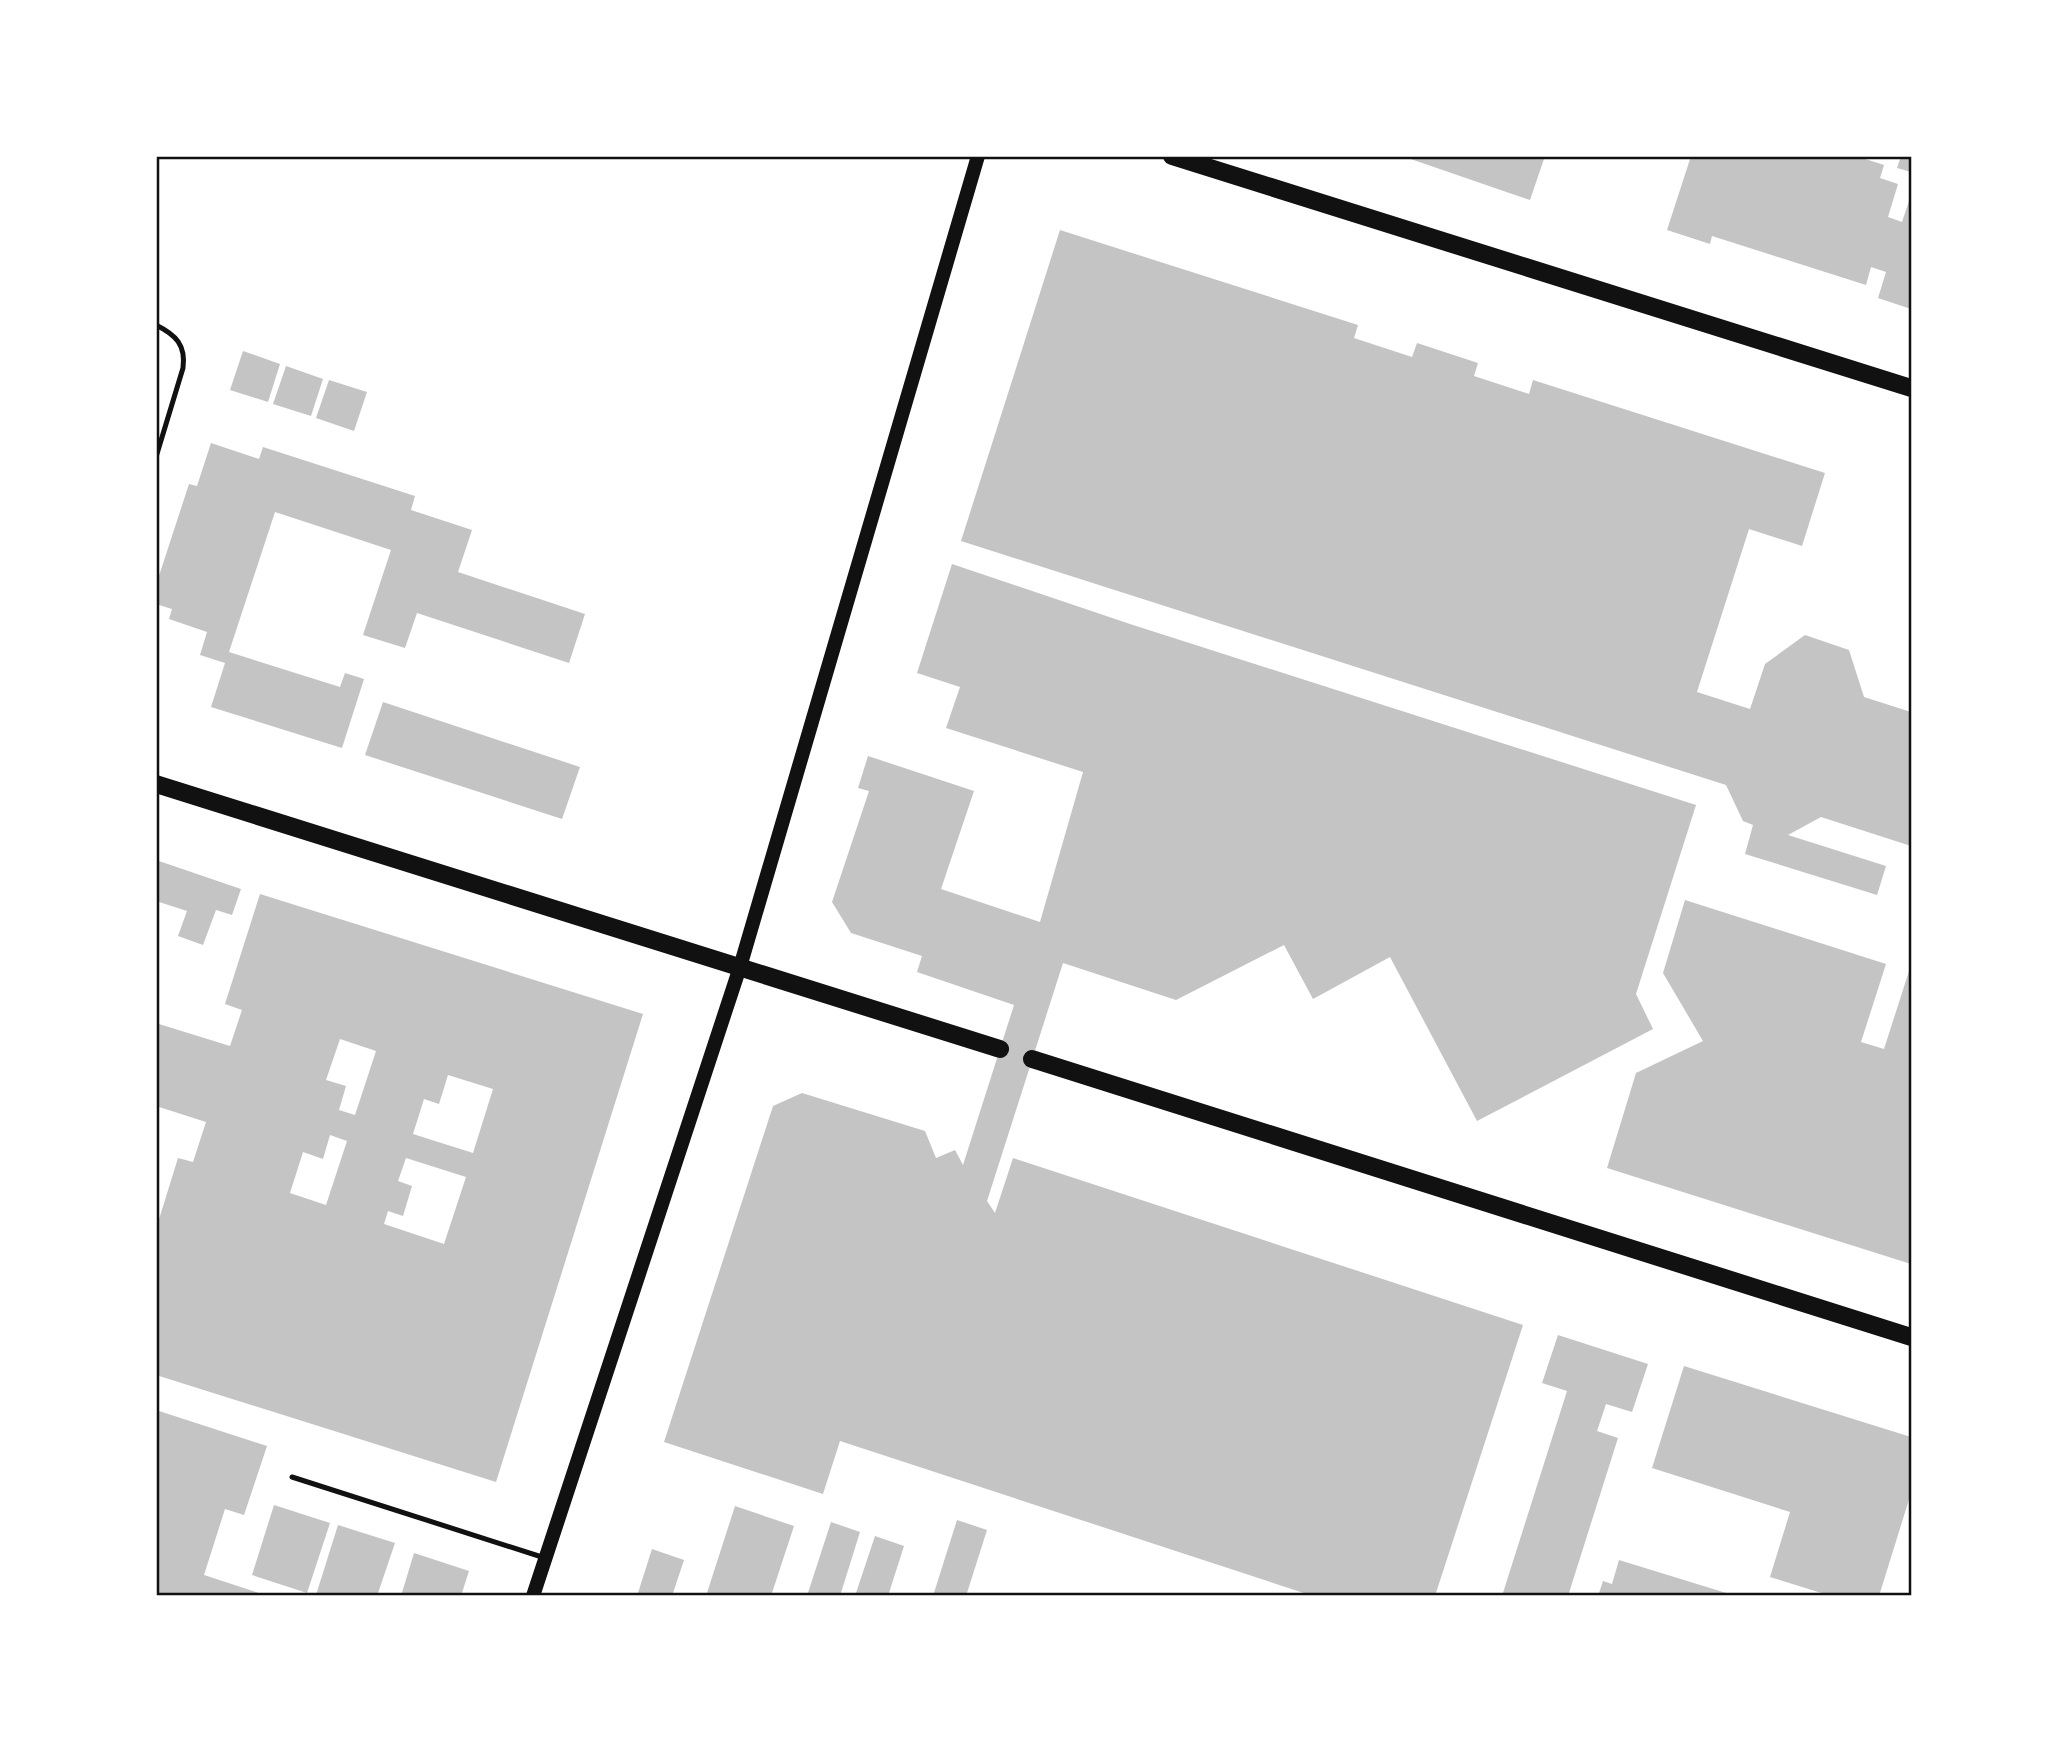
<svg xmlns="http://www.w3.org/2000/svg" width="2067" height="1752" font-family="'Crimson Pro',serif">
<rect width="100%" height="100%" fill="#fff"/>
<!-- building -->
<g fill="#c4c4c4" fill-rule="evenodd">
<path d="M 1402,156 L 1545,156 L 1530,200 Z"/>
<path d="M 1691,156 L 1856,156 L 1884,165 L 1880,178 L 1898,184 L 1888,217 L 1902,222 L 1911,195 L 1911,309 L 1878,298 L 1886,272 L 1871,267 L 1866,285 L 1712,236 L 1710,244 L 1667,230 Z"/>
<path d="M 1901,156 L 1911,156 L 1911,172 L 1897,168 Z"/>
<path d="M 1060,230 L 1358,325 L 1354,338 L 1412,357 L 1417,343 L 1478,363 L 1474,376 L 1529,394 L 1533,380 L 1825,473 L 1802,546 L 1749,529 L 1697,692 L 1750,709 L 1765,664 L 1805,635 L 1849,650 L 1864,697 L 1911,712 L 1911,846 L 1821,817 L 1788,835 L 1886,866 L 1877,895 L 1745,854 L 1753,825 L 1743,821 L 1726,785 L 961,541 Z"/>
<path d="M 243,351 L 280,364 L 268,402 L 230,390 Z"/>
<path d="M 286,366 L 323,379 L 311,416 L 273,404 Z"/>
<path d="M 329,380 L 367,392 L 354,431 L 316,418 Z"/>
<path d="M 211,443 L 259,459 L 263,447 L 415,496 L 411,510 L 472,530 L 458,572 L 585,614 L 569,663 L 417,613 L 405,648 L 363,635 L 391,550 L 275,512 L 229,652 L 340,687 L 345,673 L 364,679 L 342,748 L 211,707 L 225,663 L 200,655 L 207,632 L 169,619 L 172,609 L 156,604 L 156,585 L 189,484 L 197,486 Z"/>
<path d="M 952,564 L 1130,624 L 1696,805 L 1636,994 L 1653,1029 L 1477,1121 L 1390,957 L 1313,999 L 1284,945 L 1176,1000 L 1063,963 L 987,1201 L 995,1213 L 1013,1158 L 1523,1325 L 1435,1596 L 1313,1596 L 840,1441 L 823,1494 L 664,1442 L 773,1106 L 802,1093 L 925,1131 L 936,1158 L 955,1150 L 963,1165 L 1014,1005 L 917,972 L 922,956 L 851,933 L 832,902 L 869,791 L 858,788 L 868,756 L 974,791 L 941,889 L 1040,922 L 1083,772 L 946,728 L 960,687 L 917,673 Z"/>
<path d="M 383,702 L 580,767 L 562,819 L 365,755 Z"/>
<path d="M 156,860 L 241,889 L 232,915 L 216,910 L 203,945 L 178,936 L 187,911 L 156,901 Z"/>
<path d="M 260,894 L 643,1014 L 496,1482 L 156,1375 L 156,1229 L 178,1158 L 193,1162 L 206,1122 L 156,1106 L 156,1035 L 159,1024 L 230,1046 L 242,1010 L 225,1004 ZM 340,1039 L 376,1051 L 355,1115 L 339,1110 L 346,1086 L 326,1080 ZM 448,1075 L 493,1089 L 473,1153 L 413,1134 L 424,1099 L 439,1104 ZM 330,1135 L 347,1141 L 326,1205 L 290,1193 L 303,1152 L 323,1159 ZM 406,1158 L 466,1177 L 444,1244 L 384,1224 L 388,1211 L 403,1216 L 412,1186 L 398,1181 Z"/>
<path d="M 1685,900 L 1886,964 L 1861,1042 L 1884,1049 L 1911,965 L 1911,1264 L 1607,1168 L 1636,1073 L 1703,1041 L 1663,973 Z"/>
<path d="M 1558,1335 L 1648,1364 L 1632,1412 L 1606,1404 L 1597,1431 L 1618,1438 L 1568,1596 L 1502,1596 L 1567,1391 L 1542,1383 Z"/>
<path d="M 1684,1366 L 1911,1437 L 1911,1493 L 1879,1596 L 1831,1596 L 1770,1577 L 1790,1512 L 1652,1468 Z"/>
<path d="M 156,1410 L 267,1446 L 244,1515 L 225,1509 L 204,1575 L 268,1596 L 156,1596 Z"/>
<path d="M 274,1505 L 330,1523 L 307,1593 L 252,1575 Z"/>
<path d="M 735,1506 L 794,1526 L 771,1596 L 706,1596 Z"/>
<path d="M 957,1520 L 987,1530 L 966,1596 L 933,1596 Z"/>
<path d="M 831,1522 L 860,1532 L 840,1596 L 807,1596 Z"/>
<path d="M 338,1525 L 395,1543 L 377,1596 L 316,1595 Z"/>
<path d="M 875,1536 L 904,1546 L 888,1596 L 855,1596 Z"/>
<path d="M 652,1549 L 684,1560 L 672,1596 L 637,1596 Z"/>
<path d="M 414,1553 L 469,1571 L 461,1596 L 401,1596 Z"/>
<path d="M 1619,1560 L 1736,1596 L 1598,1596 L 1603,1581 L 1612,1584 Z"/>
</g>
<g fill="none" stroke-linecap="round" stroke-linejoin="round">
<!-- service -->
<g stroke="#111" stroke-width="5">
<path d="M 156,325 C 176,335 186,345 183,368 L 156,457"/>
<path d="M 292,1477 L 545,1558"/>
</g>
<!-- secondary -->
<path stroke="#111" stroke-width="14" d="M 533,1596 L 740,967 L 978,156"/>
<!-- primary -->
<g stroke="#111" stroke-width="18">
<path d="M 1172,156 L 1911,388"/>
<path d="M 156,784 L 1000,1049"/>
<path d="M 1032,1059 L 1911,1337"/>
</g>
</g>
<!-- border -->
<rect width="2067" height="1752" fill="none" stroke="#ffffff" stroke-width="315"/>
<rect x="158" y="158" width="1752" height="1436" fill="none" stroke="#111" stroke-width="2.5"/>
</svg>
